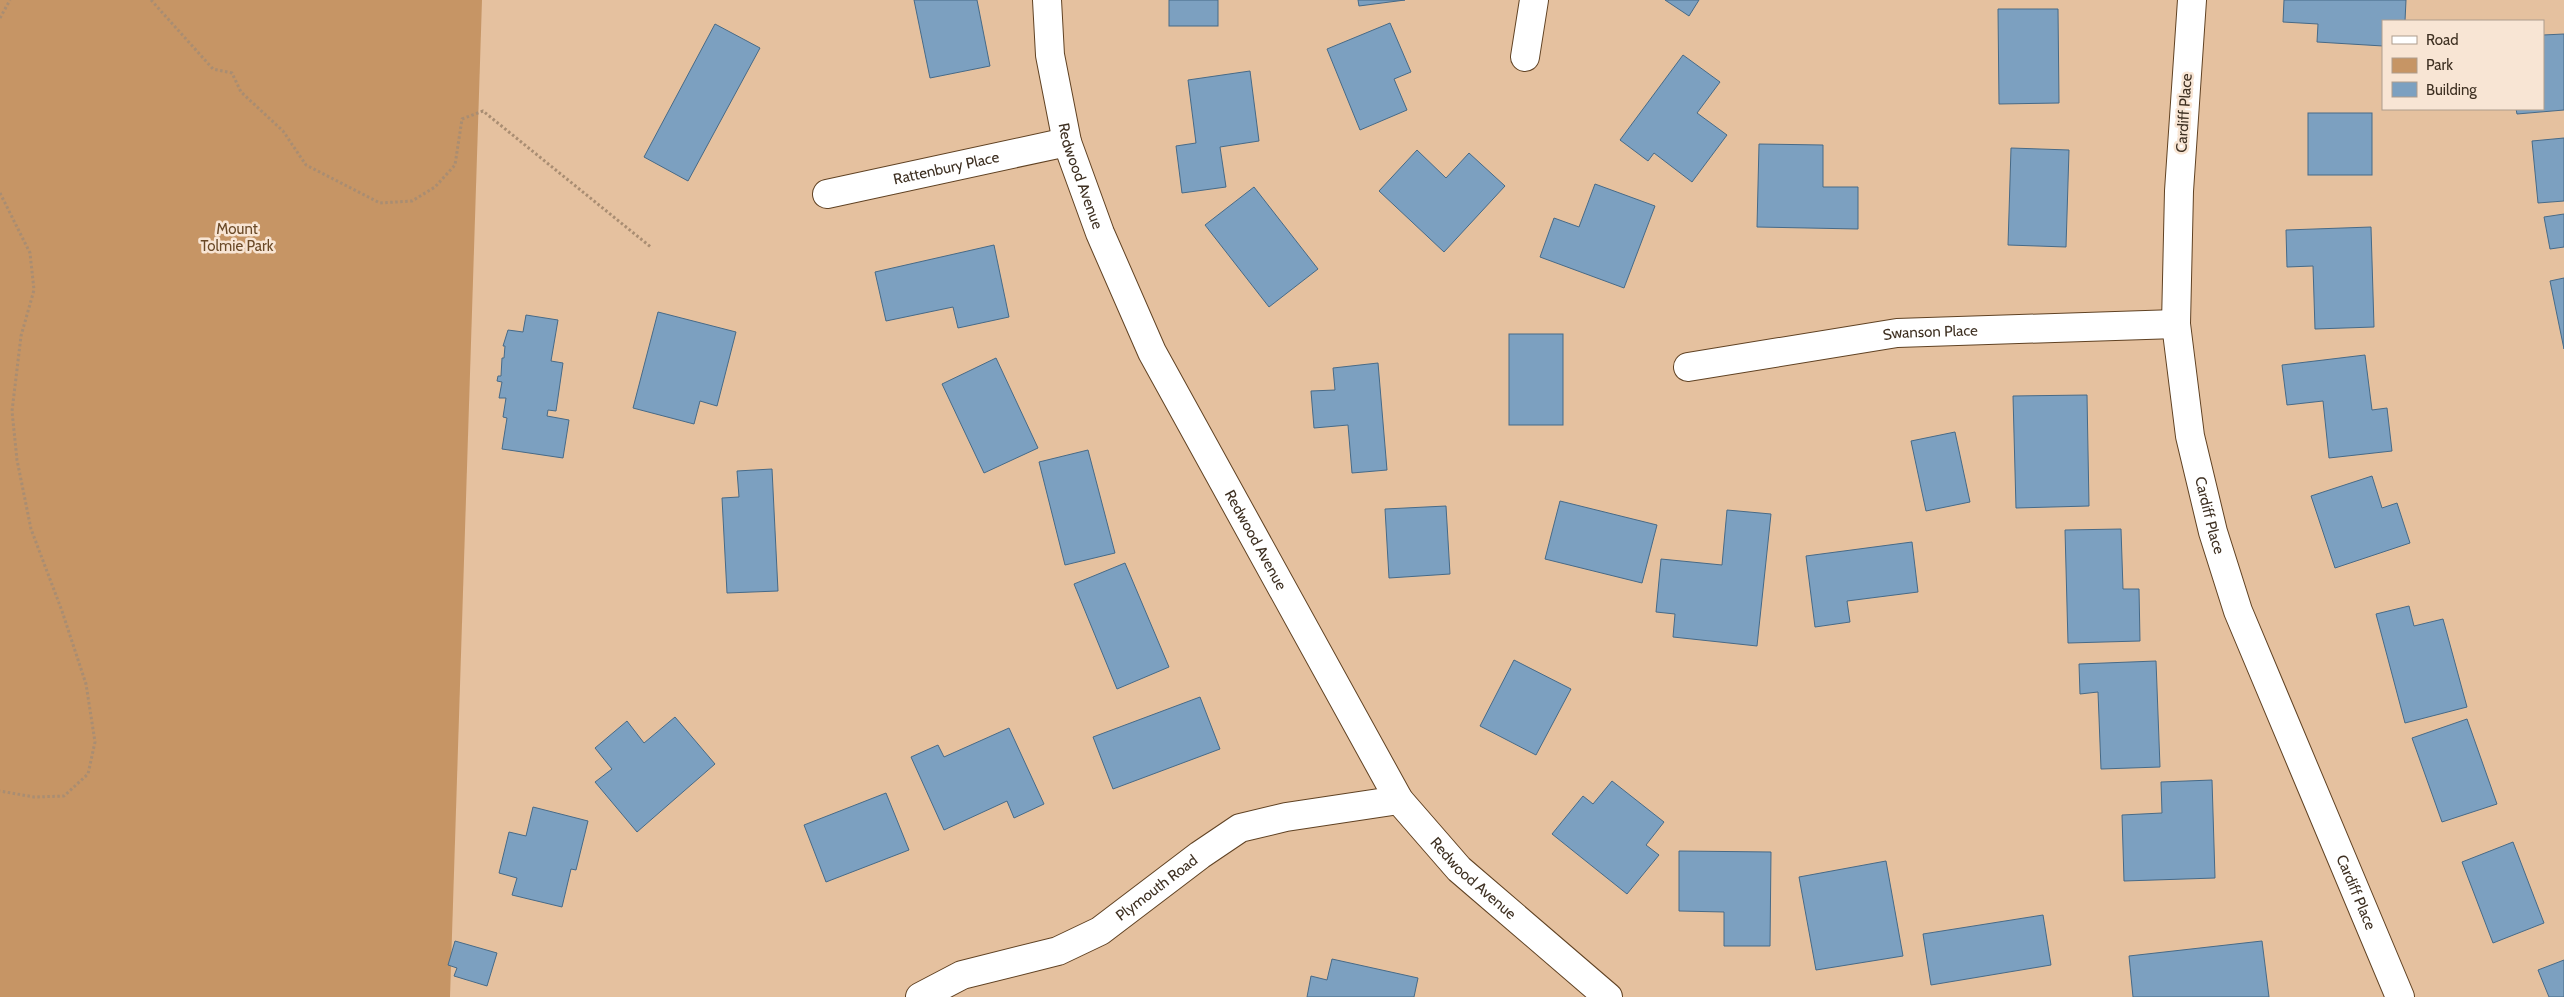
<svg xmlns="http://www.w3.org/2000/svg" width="2564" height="997" font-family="Cabin,sans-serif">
<rect width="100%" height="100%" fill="#e5c19f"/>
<!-- green -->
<path fill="#c69565" d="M 0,0 L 482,0 L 450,997 L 0,997 Z"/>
<!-- building -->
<g fill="#7ca0c0" stroke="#476a87">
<path d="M 914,0 L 977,0 L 990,66 L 930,78 Z"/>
<rect x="1169" y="0" width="49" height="26"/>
<path d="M 1358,0 L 1405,0 L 1359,6 Z"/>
<path d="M 1665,0 L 1699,0 L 1689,16 Z"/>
<path d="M 2284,0 L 2406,0 L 2405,21 L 2383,21 L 2383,46 L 2317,42 L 2318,24 L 2283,22 Z"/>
<path d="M 1998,9 L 2058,9 L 2059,103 L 1999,104 Z"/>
<path d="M 1390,23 L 1411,72 L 1394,79 L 1407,110 L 1360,130 L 1327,49 Z"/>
<path d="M 715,24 L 760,48 L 688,181 L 644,157 Z"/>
<path d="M 2564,34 L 2564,110 L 2517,114 L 2516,109 L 2543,109 L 2543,35 Z"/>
<path d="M 1683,55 L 1720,82 L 1697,113 L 1727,135 L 1692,182 L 1654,153 L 1648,161 L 1620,140 Z"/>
<path d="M 1250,71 L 1259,141 L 1220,147 L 1226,187 L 1182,193 L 1176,146 L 1196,143 L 1188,80 Z"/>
<rect x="2308" y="113" width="64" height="62"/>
<path d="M 2564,138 L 2564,201 L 2538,203 L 2532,141 Z"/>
<path d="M 1759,144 L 1823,145 L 1823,187 L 1858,187 L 1858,229 L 1757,227 Z"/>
<path d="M 2011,148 L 2069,150 L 2066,247 L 2008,245 Z"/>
<path d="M 1417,150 L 1446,178 L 1469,153 L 1505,186 L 1444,252 L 1379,191 Z"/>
<path d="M 1595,184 L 1655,206 L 1624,288 L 1540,257 L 1554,218 L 1579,227 Z"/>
<path d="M 1254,187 L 1318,269 L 1269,307 L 1205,225 Z"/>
<path d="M 2564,214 L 2564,247 L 2550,249 L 2544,217 Z"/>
<path d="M 2371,227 L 2374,327 L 2315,329 L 2313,266 L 2287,267 L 2286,230 Z"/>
<path d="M 994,245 L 1009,317 L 958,328 L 953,307 L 886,321 L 875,272 Z"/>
<path d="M 2564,278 L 2564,349 L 2550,281 Z"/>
<path d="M 658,312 L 736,332 L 717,406 L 700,401 L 694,424 L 633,408 Z"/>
<path d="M 526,315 L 558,320 L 551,361 L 563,363 L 556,411 L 548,410 L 547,416 L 569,420 L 563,458 L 502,449 L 507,418 L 503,417 L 506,398 L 499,398 L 502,382 L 497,381 L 498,376 L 501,376 L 502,358 L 504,358 L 505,346 L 503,346 L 508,330 L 523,332 Z"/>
<rect x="1509" y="334" width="54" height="91"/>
<path d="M 2365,355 L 2372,410 L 2387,408 L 2392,451 L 2329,458 L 2323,401 L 2287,405 L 2282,365 Z"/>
<path d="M 996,358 L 1038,448 L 984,473 L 942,384 Z"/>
<path d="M 1378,363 L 1387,470 L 1352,473 L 1348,425 L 1314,428 L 1311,391 L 1335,390 L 1333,368 Z"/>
<path d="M 2087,395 L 2089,506 L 2016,508 L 2013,396 Z"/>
<path d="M 1955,432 L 1970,502 L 1926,511 L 1911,441 Z"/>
<path d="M 1088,450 L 1115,553 L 1065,565 L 1039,462 Z"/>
<path d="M 772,469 L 778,591 L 727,593 L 722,498 L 739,497 L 737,471 Z"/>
<path d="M 2372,476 L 2382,508 L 2397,503 L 2410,543 L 2335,568 L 2311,496 Z"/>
<path d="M 1560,501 L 1657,525 L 1642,583 L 1545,559 Z"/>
<path d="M 1446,506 L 1450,574 L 1389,578 L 1385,509 Z"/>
<path d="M 1727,510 L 1771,514 L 1757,646 L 1673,637 L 1675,614 L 1656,612 L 1661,559 L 1722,565 Z"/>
<path d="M 2121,529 L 2123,589 L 2139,589 L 2140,641 L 2068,643 L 2065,530 Z"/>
<path d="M 1912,542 L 1918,592 L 1847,601 L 1850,622 L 1815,627 L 1806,556 Z"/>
<path d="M 1125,563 L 1169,667 L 1117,689 L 1074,584 Z"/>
<path d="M 2409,606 L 2414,626 L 2443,619 L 2467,707 L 2405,723 L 2376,614 Z"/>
<path d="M 1514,660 L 1571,689 L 1536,755 L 1480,726 Z"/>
<path d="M 2156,661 L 2160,767 L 2101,769 L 2098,692 L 2080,694 L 2079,664 Z"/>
<path d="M 1200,697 L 1220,749 L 1113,789 L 1093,737 Z"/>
<path d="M 675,717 L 715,764 L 637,832 L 595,782 L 612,769 L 595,748 L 627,721 L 644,743 Z"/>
<path d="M 2467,719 L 2497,804 L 2442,822 L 2412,738 Z"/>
<path d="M 1009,728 L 1044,804 L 1014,818 L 1007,801 L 944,830 L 911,757 L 938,745 L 944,757 Z"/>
<path d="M 2212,780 L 2215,878 L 2124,881 L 2122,815 L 2162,813 L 2161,782 Z"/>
<path d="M 1612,781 L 1664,822 L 1646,845 L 1659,855 L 1627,894 L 1552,834 L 1583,796 L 1593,804 Z"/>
<path d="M 886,793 L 909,850 L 826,882 L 804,825 Z"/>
<path d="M 533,807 L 588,821 L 576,870 L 571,869 L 562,907 L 512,895 L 517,878 L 499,873 L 509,832 L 526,836 Z"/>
<path d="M 2513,842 L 2544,923 L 2493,943 L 2462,862 Z"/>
<path d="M 1679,851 L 1771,852 L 1770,946 L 1724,946 L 1724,912 L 1679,911 Z"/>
<path d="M 1886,861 L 1903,956 L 1816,970 L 1799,877 Z"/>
<path d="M 2043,915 L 2051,965 L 1931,985 L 1923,934 Z"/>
<path d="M 455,941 L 497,953 L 487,986 L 454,976 L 457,968 L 448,965 Z"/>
<path d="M 2262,941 L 2269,997 L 2133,997 L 2129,956 Z"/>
<path d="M 1332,959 L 1418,978 L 1414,997 L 1307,997 L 1311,976 L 1327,980 Z"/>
<path d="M 2564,960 L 2564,997 L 2549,997 L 2538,970 Z"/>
</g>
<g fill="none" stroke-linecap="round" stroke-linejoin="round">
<!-- minor casing -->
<g stroke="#604223" stroke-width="30">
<g id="minor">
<path id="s1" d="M 1047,0 L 1050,55 L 1067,142 L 1100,233 L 1152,352 L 1399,800 L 1459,869 L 1608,997"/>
<path id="s2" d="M 2192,0 L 2179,191 L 2176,324 L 2190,436 L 2213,532 L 2238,611 L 2400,997"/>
<path d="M 1525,57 L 1534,0"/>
<path id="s3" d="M 827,194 L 1067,142"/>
<path id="s4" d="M 1688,367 L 1897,333 L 2176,324"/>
<path id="s5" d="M 920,997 L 962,975 L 1058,951 L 1100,931 L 1200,855 L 1240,828 L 1286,817 L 1399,800"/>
</g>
</g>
<!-- path -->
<g stroke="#a98d72" stroke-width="3" stroke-dasharray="2.5 2.5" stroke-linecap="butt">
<path d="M 151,0 L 213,69 L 232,73 L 241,92 L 283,131 L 306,165 L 380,203 L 412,201 L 435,187 L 455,165 L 462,119 L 483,111 L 652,248"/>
<path d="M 0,18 L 10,0"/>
<path d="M 0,193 L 30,253 L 34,290 L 21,336 L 12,411 L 17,460 L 31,529 L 62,611 L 86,684 L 95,742 L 88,774 L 64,796 L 34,797 L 0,791"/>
</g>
<!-- minor -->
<use href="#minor" stroke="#fff" stroke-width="28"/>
</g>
<g text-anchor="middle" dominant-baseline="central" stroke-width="5" stroke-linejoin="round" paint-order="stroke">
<!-- street labels -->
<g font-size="15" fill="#3e3022" stroke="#f8e5d4">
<text transform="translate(2184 113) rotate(-86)">Cardiff Place</text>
<text stroke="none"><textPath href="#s3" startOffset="122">Rattenbury Place</textPath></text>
<text stroke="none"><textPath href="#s1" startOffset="180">Redwood Avenue</textPath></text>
<text stroke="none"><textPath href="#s4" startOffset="245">Swanson Place</textPath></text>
<text stroke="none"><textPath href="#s2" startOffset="519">Cardiff Place</textPath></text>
<text stroke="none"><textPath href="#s1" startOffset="585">Redwood Avenue</textPath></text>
<text stroke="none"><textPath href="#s1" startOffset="990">Redwood Avenue</textPath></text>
<text stroke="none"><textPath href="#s5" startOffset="264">Plymouth Road</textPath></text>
<text stroke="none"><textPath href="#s2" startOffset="924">Cardiff Place</textPath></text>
</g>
<!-- park labels -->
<g font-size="15" fill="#6a4927" stroke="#f8e5d4">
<text x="237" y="229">Mount<tspan x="237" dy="17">Tolmie Park</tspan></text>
</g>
</g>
<!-- legend -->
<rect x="2382" y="20" width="162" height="90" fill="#f8e5d4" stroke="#ae9d8d"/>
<rect x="2392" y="36" width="25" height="8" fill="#ffffff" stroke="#ae9d8d"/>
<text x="2426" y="45" font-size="15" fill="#3e3022">Road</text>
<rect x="2392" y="58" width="25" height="15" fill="#c69565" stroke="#ae9d8d"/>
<text x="2426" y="70" font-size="15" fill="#3e3022">Park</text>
<rect x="2392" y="82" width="25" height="15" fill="#7ca0c0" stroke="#ae9d8d"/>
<text x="2426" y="95" font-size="15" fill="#3e3022">Building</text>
</svg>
